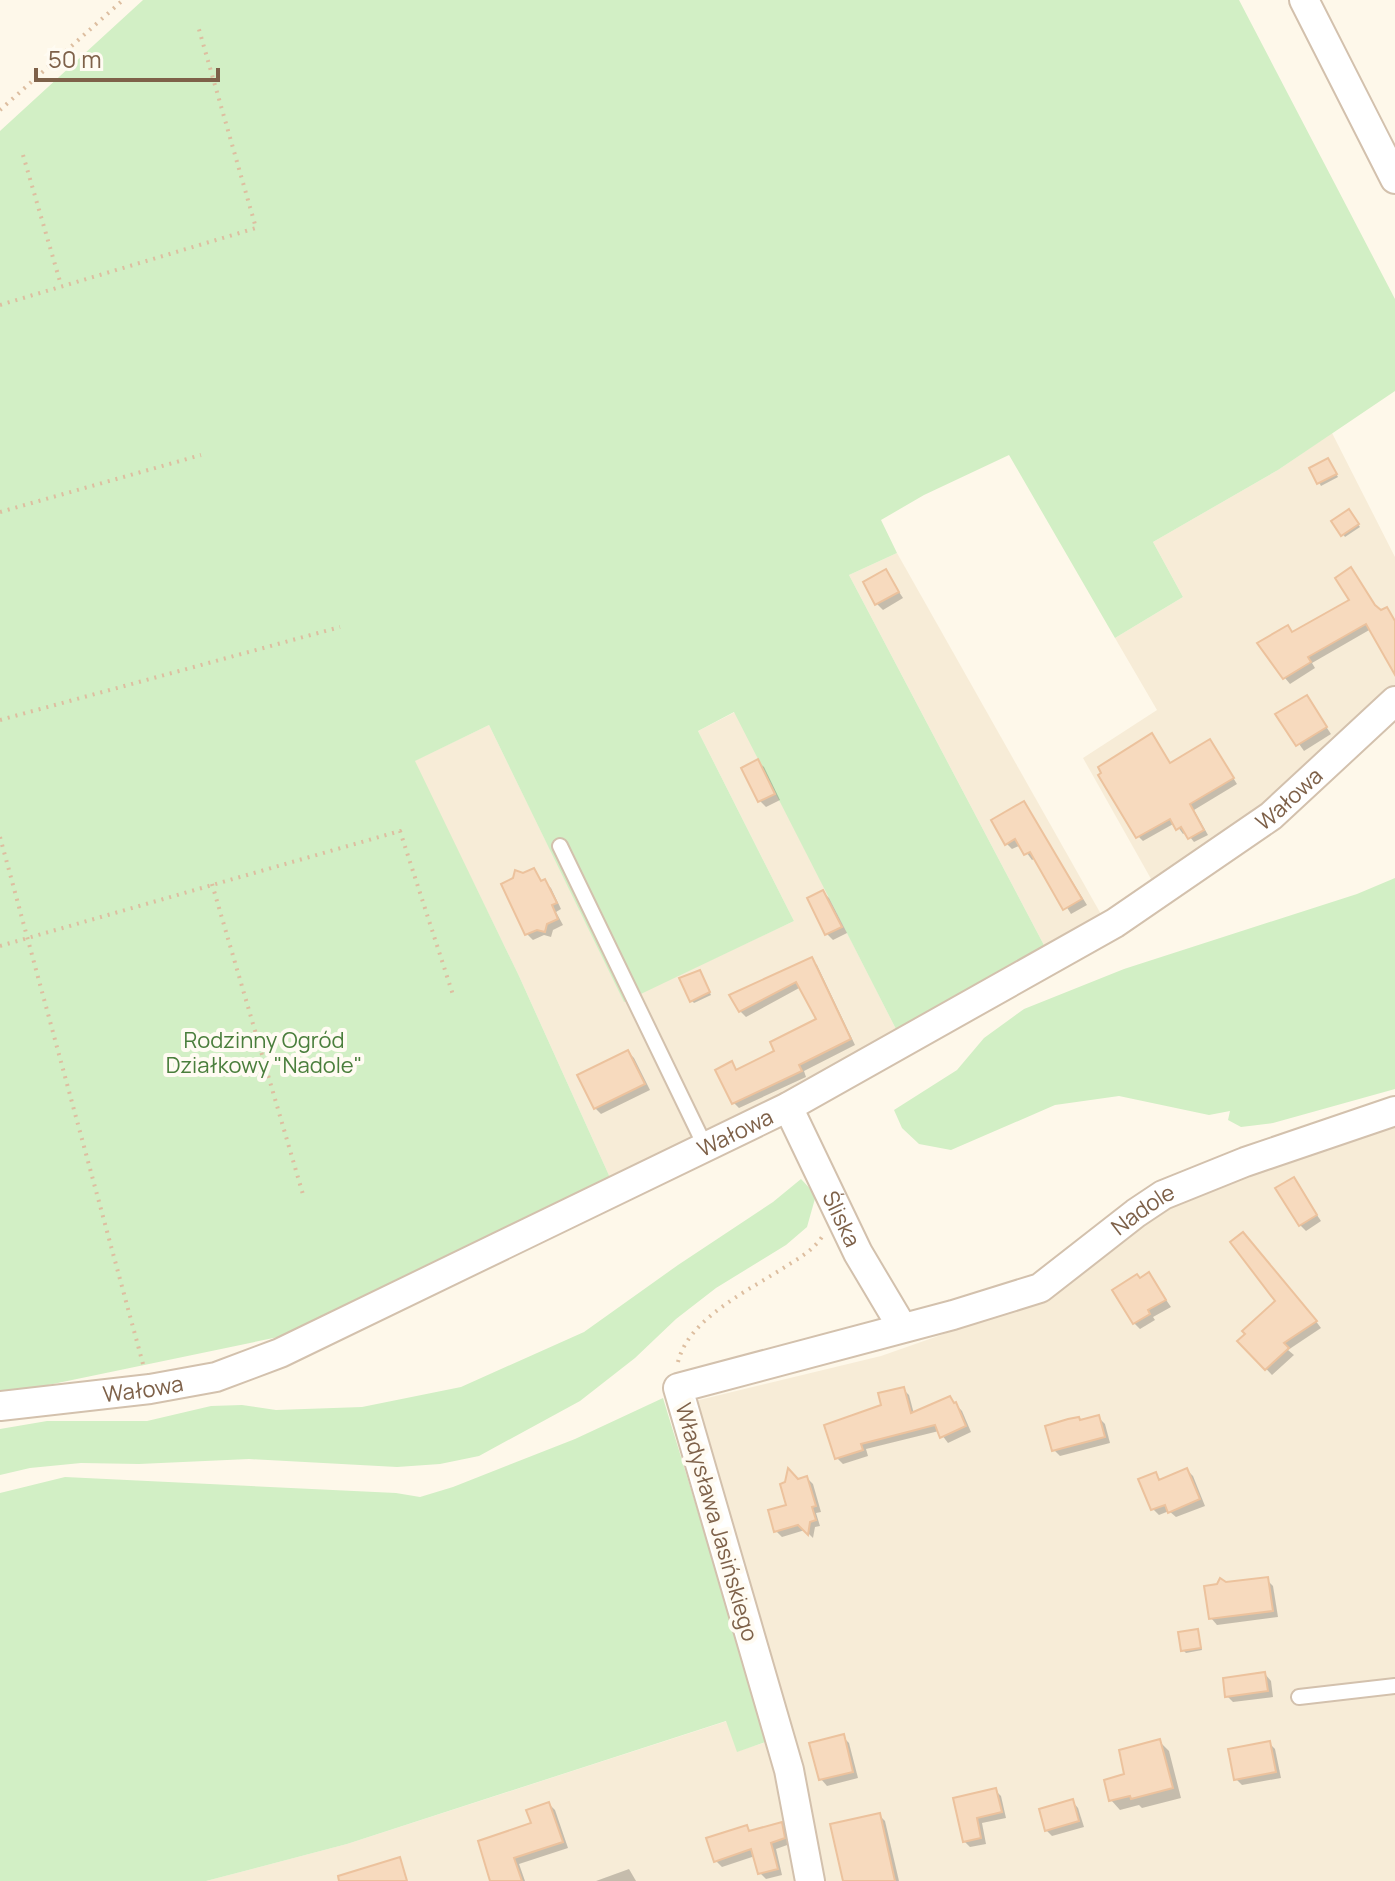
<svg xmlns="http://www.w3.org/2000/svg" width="1395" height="1881" font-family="Manrope,sans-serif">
<rect width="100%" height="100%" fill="#fef8ea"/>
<!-- residential -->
<g fill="#f7ecd7">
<path d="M 1332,433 L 1395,557 L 1395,685 L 1262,806 L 1155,886 L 1083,758 L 1157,710 L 1115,638 L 1183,597 L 1153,542 L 1278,470 Z"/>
<path d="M 897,553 L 1102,916 L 1046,949 L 849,575 Z"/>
<path d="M 735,712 L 898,1033 L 741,1118 L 612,1182 L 519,976 L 414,761 L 489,725 L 624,1001 L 794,921 L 698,731 Z"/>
<path d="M 1395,1119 L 1395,1881 L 206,1881 L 347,1844 L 727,1721 L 738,1751 L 794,1733 L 695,1401 L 881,1356 L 1052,1296 L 1134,1225 L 1286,1155 Z"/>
</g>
<!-- green -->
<g fill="#d2efc5">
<path d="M 143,0 L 1239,0 L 1395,299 L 1395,391 L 1278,470 L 1153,542 L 1183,597 L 1115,638 L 1009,455 L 924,495 L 881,520 L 897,553 L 849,575 L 1046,949 L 898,1033 L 734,712 L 698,731 L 794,921 L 624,1002 L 489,725 L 415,761 L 519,976 L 612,1182 L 283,1336 L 0,1395 L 0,131 Z"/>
<path d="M 1395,878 L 1395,1089 L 1273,1123 L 1241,1127 L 1228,1120 L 1230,1111 L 1209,1115 L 1119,1096 L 1055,1105 L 951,1150 L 919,1144 L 902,1128 L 894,1110 L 957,1070 L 984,1038 L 1024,1009 L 1124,969 L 1357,894 Z"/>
<path d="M 801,1179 L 816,1195 L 807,1227 L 786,1245 L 716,1288 L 676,1319 L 635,1358 L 580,1401 L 479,1456 L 440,1464 L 397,1467 L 249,1459 L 139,1464 L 81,1463 L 30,1468 L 0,1475 L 0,1429 L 47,1421 L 147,1421 L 211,1406 L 242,1405 L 276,1410 L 362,1407 L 461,1387 L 584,1332 L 678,1265 L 773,1202 Z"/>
<path d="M 663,1398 L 768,1741 L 737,1752 L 726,1721 L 347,1844 L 206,1881 L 0,1881 L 0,1493 L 65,1477 L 396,1493 L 420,1497 L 453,1487 L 575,1439 Z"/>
</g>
<!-- shadow -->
<g fill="#0003">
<path d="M 1330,463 L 1338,477 L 1321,486 L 1311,469 Z"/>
<path d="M 1351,514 L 1360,527 L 1345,537 L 1343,534 Z"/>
<path d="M 1351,570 L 1380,613 L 1387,609 L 1395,620 L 1395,655 L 1371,629 L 1312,663 L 1315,668 L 1290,684 L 1285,678 L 1287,627 L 1294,634 L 1352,601 Z"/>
<path d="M 886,572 L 903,598 L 883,610 L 877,604 Z"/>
<path d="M 1306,697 L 1331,734 L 1304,751 L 1278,714 Z"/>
<path d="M 1152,736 L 1171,764 L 1210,741 L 1237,784 L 1194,810 L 1208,835 L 1194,842 L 1186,832 L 1183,834 L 1175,823 L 1143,841 L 1138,836 Z"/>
<path d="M 758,762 L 764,767 L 780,800 L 766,807 L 760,801 Z"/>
<path d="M 1024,804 L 1087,905 L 1071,914 L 1036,858 L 1032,860 L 1021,845 L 1012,849 L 1006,843 Z"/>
<path d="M 533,870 L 543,883 L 545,882 L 551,888 L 561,909 L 556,912 L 563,925 L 553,930 L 551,937 L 544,935 L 533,940 L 527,934 Z"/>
<path d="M 823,892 L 829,898 L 847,933 L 833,940 L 827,934 L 809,899 Z"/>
<path d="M 812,960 L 817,965 L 855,1045 L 804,1071 L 806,1077 L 739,1108 L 733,1102 L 731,1064 L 738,1071 L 777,1052 L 819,1020 L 801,987 L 746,1017 L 740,1011 Z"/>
<path d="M 702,974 L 711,995 L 694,1003 L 692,1001 Z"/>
<path d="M 628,1052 L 634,1058 L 650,1090 L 601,1114 L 595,1108 Z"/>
<path d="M 1293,1179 L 1321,1221 L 1306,1231 L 1300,1225 Z"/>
<path d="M 1149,1275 L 1171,1307 L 1153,1317 L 1155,1320 L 1140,1329 L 1134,1323 L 1141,1280 Z"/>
<path d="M 1277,1301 L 1309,1312 L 1321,1328 L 1288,1350 L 1294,1355 L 1272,1375 L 1240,1341 Z"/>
<path d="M 903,1389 L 909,1395 L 914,1414 L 950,1398 L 962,1411 L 971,1432 L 948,1443 L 939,1431 L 866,1449 L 868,1456 L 843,1464 L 837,1458 L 826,1426 L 883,1406 Z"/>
<path d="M 1099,1418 L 1105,1424 L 1110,1443 L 1060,1456 L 1054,1450 L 1081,1422 Z"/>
<path d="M 1187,1470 L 1193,1476 L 1205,1506 L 1176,1517 L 1169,1511 L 1159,1515 L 1153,1509 L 1155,1474 L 1162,1481 Z"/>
<path d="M 807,1478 L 813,1484 L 821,1512 L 816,1513 L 820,1526 L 815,1527 L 813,1538 L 805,1530 L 782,1537 L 776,1531 L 798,1481 Z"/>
<path d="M 1267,1580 L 1273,1586 L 1278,1617 L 1217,1625 L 1211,1618 Z"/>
<path d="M 1197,1631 L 1202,1650 L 1186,1653 L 1183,1650 Z"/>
<path d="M 1265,1674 L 1271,1681 L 1273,1697 L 1233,1702 L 1227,1696 Z"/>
<path d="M 843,1737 L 849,1743 L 858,1778 L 827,1786 L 821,1779 Z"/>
<path d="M 1159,1741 L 1169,1751 L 1181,1798 L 1142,1808 L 1139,1805 L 1120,1810 L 1111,1800 L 1126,1776 Z"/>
<path d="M 1269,1743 L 1275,1749 L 1281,1778 L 1242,1785 L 1236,1779 Z"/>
<path d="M 995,1790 L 1001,1796 L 1006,1818 L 982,1823 L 986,1844 L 970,1847 L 964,1841 L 955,1799 Z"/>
<path d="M 1072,1801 L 1078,1808 L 1084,1827 L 1052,1836 L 1046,1830 Z"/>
<path d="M 549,1804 L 555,1810 L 568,1848 L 519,1864 L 525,1881 L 492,1881 Z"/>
<path d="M 879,1815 L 885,1821 L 899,1881 L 846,1881 Z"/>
<path d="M 781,1824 L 787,1830 L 790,1844 L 776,1849 L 782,1875 L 766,1879 L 760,1873 L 755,1856 L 722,1867 L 716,1861 L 747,1828 L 751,1832 Z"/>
<path d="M 629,1869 L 636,1881 L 596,1881 Z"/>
</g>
<!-- building -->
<g fill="#f7dabe" stroke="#ecc29d" stroke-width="2">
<path d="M 1328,458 L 1337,474 L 1317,484 L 1309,468 Z"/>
<path d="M 1349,509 L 1359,524 L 1341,536 L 1331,521 Z"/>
<path d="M 1351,567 L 1375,605 L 1381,610 L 1387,607 L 1395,621 L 1395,675 L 1366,624 L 1308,657 L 1311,662 L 1283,679 L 1257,643 L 1288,625 L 1292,632 L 1349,600 L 1335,578 Z"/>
<path d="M 886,569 L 899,592 L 875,605 L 863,582 Z"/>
<path d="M 1307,695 L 1327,727 L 1296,746 L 1275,714 Z"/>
<path d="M 1152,733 L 1170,763 L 1210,739 L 1234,778 L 1190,804 L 1204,830 L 1188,839 L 1181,827 L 1176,830 L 1170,819 L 1136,838 L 1098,775 L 1101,773 L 1098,767 Z"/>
<path d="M 758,759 L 775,794 L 758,802 L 741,768 Z"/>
<path d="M 1024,801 L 1082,899 L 1063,910 L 1030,852 L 1024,855 L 1015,839 L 1005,845 L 991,820 Z"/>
<path d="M 534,868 L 541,881 L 545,879 L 557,903 L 552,905 L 558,919 L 547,924 L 545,932 L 537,930 L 525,935 L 501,884 L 513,878 L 515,870 L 523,873 Z"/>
<path d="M 823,890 L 842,927 L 825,935 L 807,898 Z"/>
<path d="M 812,957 L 851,1039 L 799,1065 L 802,1071 L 732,1104 L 715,1070 L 732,1061 L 736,1070 L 774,1051 L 770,1042 L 816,1019 L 796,982 L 739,1012 L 729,995 Z"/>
<path d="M 700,970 L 710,992 L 690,1002 L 679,978 Z"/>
<path d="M 628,1050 L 645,1084 L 594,1109 L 577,1075 Z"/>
<path d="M 1294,1177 L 1317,1215 L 1299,1226 L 1275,1188 Z"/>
<path d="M 1243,1232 L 1317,1321 L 1284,1343 L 1289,1348 L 1265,1370 L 1237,1341 L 1245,1334 L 1242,1331 L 1275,1301 L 1230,1242 Z"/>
<path d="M 1149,1272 L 1166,1300 L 1148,1310 L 1150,1314 L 1133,1324 L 1112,1290 L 1137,1274 L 1140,1278 Z"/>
<path d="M 904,1387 L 911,1413 L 950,1396 L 954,1403 L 956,1402 L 966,1426 L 940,1438 L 935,1425 L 861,1444 L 863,1450 L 835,1459 L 824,1425 L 881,1405 L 878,1393 Z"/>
<path d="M 1099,1415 L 1105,1437 L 1052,1451 L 1045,1426 L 1068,1419 L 1079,1417 L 1080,1420 Z"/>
<path d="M 788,1468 L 798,1479 L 807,1476 L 816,1506 L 812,1507 L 816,1520 L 810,1522 L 808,1535 L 798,1525 L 774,1532 L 768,1510 L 786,1505 L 780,1484 L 785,1482 Z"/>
<path d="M 1187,1468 L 1200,1499 L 1168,1513 L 1165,1505 L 1151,1510 L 1138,1479 L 1156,1472 L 1159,1480 Z"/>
<path d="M 1268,1577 L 1273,1611 L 1209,1619 L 1204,1586 L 1217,1584 L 1220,1578 L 1226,1582 Z"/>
<path d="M 1198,1629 L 1201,1648 L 1181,1651 L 1178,1632 Z"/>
<path d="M 1265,1672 L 1268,1691 L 1225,1697 L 1223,1678 Z"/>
<path d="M 844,1734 L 853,1772 L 819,1780 L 809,1743 Z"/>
<path d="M 1160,1739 L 1173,1788 L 1131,1799 L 1130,1796 L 1109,1801 L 1104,1780 L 1124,1774 L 1119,1750 Z"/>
<path d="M 1270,1741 L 1276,1772 L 1234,1780 L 1228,1749 Z"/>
<path d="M 996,1788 L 1002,1812 L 977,1818 L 981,1838 L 963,1842 L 953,1798 Z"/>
<path d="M 1073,1799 L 1079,1821 L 1045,1831 L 1039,1809 Z"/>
<path d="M 549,1802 L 563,1842 L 514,1858 L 522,1881 L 490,1881 L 478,1841 L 531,1823 L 526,1810 Z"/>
<path d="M 880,1813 L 895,1881 L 843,1881 L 830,1824 Z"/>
<path d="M 782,1822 L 785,1838 L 771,1843 L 778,1869 L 758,1874 L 751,1849 L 714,1862 L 706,1838 L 747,1825 L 749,1831 Z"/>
<path d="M 400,1857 L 407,1881 L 339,1881 L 338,1876 Z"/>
</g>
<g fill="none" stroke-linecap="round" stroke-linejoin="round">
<!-- service casing -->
<g stroke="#d3c1ad" stroke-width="18">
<g id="service">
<path d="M 560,846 L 706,1148"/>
<path d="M 1299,1697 L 1395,1686"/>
</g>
</g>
<!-- minor casing -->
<g stroke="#d3c1ad" stroke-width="32">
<g id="minor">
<path d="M 1304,0 L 1395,179"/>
<path id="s1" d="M 788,1107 L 858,1253 L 902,1327"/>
<path id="s2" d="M 0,1406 L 150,1389 L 216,1377 L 280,1353 L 788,1107 L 1115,923 L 1271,816 L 1395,701"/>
<path id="s3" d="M 810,1881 L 789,1770 L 678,1388 L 953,1315 L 1040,1288 L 1136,1213 L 1163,1195 L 1245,1162 L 1395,1111"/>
</g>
</g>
<!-- path -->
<g stroke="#ddbea0" stroke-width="4" stroke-dasharray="2 6" stroke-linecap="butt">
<path d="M 0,110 L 123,0"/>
<path d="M 23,155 L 61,285"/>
<path d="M 0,305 L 256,228 L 198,26"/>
<path d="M 0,512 L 201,455"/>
<path d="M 0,720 L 340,627"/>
<path d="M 0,837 L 143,1364"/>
<path d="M 212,884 L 304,1198"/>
<path d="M 0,946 L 400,831 L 454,998"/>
<path d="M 678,1362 C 689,1317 752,1289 788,1265 C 801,1257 813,1250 822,1237"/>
</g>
<!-- service -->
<use href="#service" stroke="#fff" stroke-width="14"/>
<!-- minor -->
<use href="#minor" stroke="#fff" stroke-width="28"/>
</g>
<g text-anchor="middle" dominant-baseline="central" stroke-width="8" stroke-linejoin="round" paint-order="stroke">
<!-- street labels -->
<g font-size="22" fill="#7e6149" stroke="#fffbf2">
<text stroke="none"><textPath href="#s2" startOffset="1440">Wałowa</textPath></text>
<text stroke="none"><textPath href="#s2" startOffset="792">Wałowa</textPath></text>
<text stroke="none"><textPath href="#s3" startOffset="1016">Nadole</textPath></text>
<text stroke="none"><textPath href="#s1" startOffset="124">Śliska</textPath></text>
<text stroke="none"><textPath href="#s2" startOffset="144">Wałowa</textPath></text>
<text transform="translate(717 1522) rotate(74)">Władysława Jasińskiego</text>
</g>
<!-- park labels -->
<g font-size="22" fill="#4a7e3c" stroke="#fffbf2">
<text x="264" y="1040">Rodzinny Ogród<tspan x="264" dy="25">Działkowy "Nadole"</tspan></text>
</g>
</g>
<!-- scale -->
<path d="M36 68v12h182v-12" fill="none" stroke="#7e6149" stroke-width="4"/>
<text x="48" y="68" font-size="24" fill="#7e6149" stroke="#fffbf2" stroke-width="6" paint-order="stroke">50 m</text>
</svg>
